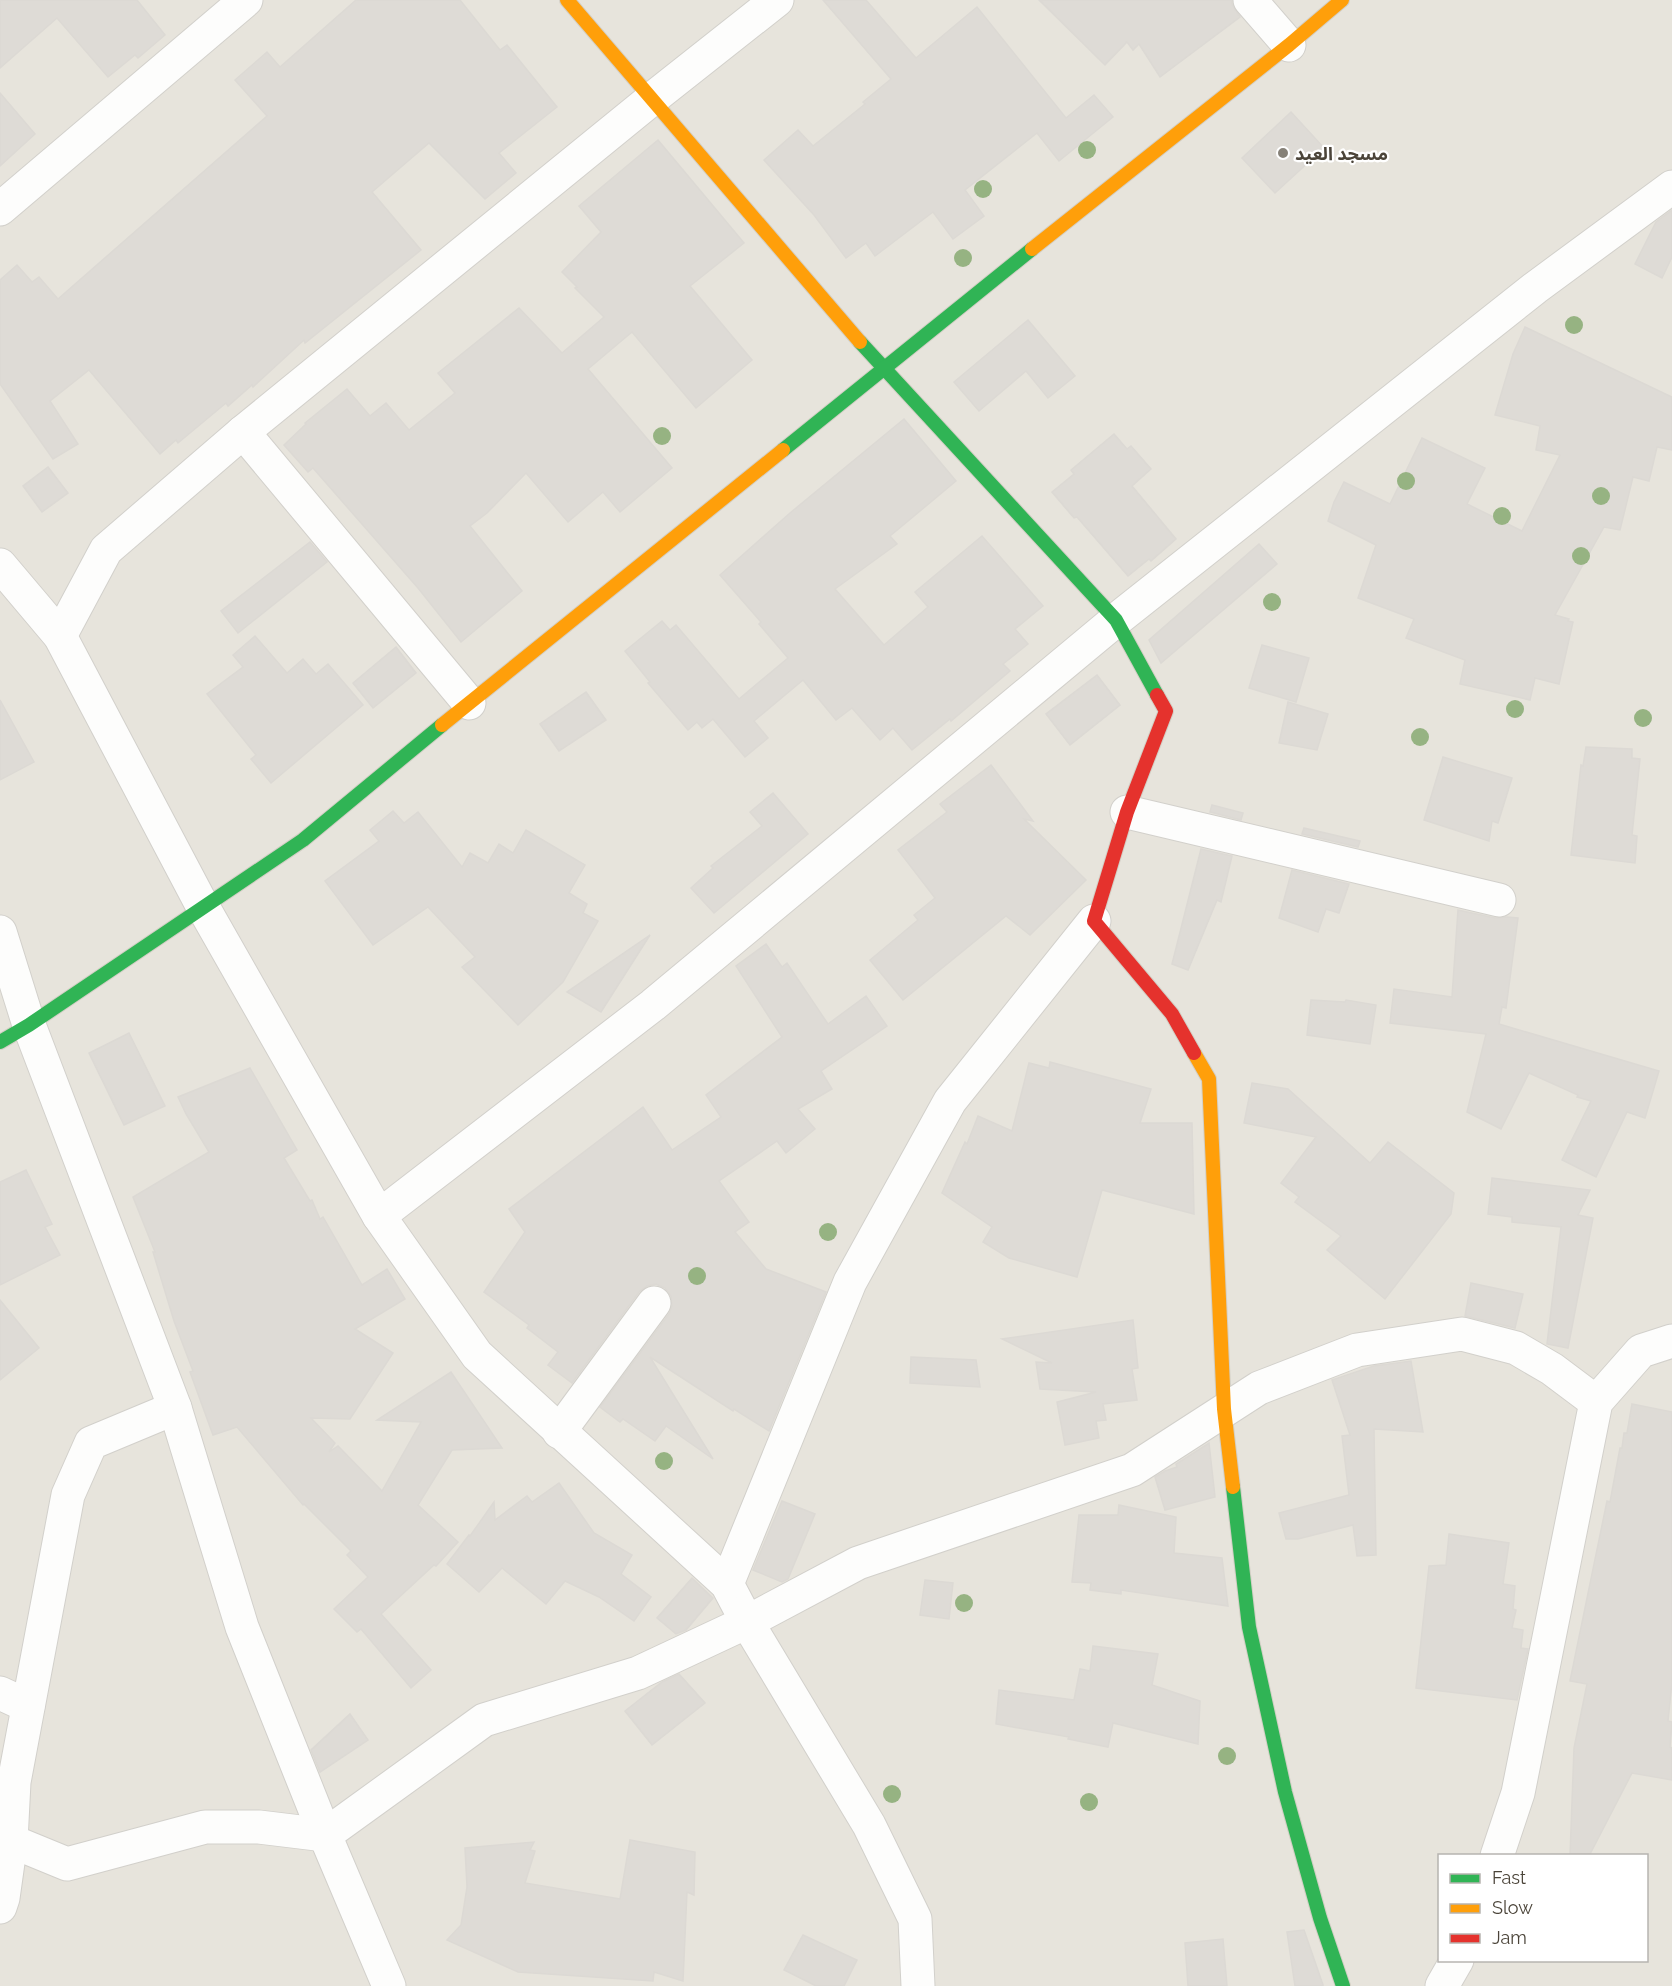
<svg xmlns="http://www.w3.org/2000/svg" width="1672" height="1986" font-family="Raleway,'Noto Sans Arabic',sans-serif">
<rect width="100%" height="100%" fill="#f4f2ee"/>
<!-- residential -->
<path fill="#e7e4dc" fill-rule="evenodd" d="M 0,0 L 1672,0 L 1672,1986 L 0,1986 ZM 1440,1856 L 1646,1856 L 1646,1960 L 1440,1960 Z"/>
<!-- building -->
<g fill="#dedbd6" stroke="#dcd9d4" stroke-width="1.5">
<path d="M 0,0 L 137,0 L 165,35 L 138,58 L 135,55 L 108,77 L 57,18 L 0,68 Z"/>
<path d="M 356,0 L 460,0 L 500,50 L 507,45 L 557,107 L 499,153 L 516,173 L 485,199 L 429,143 L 372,192 L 421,250 L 305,343 L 304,340 L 253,387 L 252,385 L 228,406 L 226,403 L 178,443 L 176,440 L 160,454 L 89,370 L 50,401 L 78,444 L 53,459 L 0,384 L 0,280 L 17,265 L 32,282 L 39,277 L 58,299 L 267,116 L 235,80 L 267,52 L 280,67 Z"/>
<path d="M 823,0 L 866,0 L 916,58 L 977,7 L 1066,118 L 1094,95 L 1113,117 L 1059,161 L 1037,133 L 965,190 L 984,216 L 953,239 L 933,212 L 875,256 L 866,243 L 846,258 L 814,215 L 764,160 L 798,130 L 813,146 L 865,104 L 863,102 L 891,79 Z"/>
<path d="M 1039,0 L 1232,0 L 1232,4 L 1240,17 L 1160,77 L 1139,44 L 1133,50 L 1127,42 L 1105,65 Z"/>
<path d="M 0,93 L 35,134 L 0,166 Z"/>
<path d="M 1291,112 L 1324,148 L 1275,193 L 1242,158 Z"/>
<path d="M 658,140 L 744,243 L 690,286 L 752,360 L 696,408 L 632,332 L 588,369 L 672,468 L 620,512 L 603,492 L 568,522 L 526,473 L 487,513 L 470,526 L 522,591 L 461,642 L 418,588 L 313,468 L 308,472 L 284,445 L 306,424 L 305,423 L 347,389 L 370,416 L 386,403 L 409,430 L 455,393 L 438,373 L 519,308 L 562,353 L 604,317 L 575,288 L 577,287 L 562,272 L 601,232 L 579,206 Z"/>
<path d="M 1672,210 L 1672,257 L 1662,278 L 1635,264 L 1656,222 Z"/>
<path d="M 1028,320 L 1075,376 L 1048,398 L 1026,371 L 979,411 L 954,382 Z"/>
<path d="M 1525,327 L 1672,397 L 1672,450 L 1657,447 L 1649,481 L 1633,477 L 1620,530 L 1604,527 L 1555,615 L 1569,619 L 1568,621 L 1573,622 L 1559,684 L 1535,678 L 1530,700 L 1460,684 L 1465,660 L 1406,638 L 1414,619 L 1358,598 L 1376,545 L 1328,521 L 1334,502 L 1344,482 L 1390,504 L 1422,438 L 1485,468 L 1467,504 L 1522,531 L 1560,455 L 1536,450 L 1540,426 L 1495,415 L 1513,354 Z"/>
<path d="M 904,419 L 956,481 L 890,536 L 897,544 L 835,589 L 884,645 L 928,607 L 915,592 L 982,536 L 1043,606 L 1015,629 L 1028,644 L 1003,664 L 1010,671 L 951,721 L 950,719 L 912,750 L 893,728 L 880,740 L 852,708 L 836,720 L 803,680 L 754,721 L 768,738 L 745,757 L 713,719 L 702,728 L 697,722 L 688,730 L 648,683 L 650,682 L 625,651 L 662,621 L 670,630 L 676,625 L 739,699 L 788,658 L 759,624 L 761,622 L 720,575 L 790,513 Z"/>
<path d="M 1114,434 L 1127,449 L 1131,446 L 1151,469 L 1132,486 L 1176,539 L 1151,561 L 1149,559 L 1128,576 L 1077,517 L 1074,518 L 1052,492 L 1074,474 L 1071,470 Z"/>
<path d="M 48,467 L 68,493 L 42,512 L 23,486 Z"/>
<path d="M 310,542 L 327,562 L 238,633 L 221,611 Z"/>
<path d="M 1259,544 L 1277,564 L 1161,663 L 1149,640 Z"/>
<path d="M 255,636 L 287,673 L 303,659 L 316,674 L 328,664 L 363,705 L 271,783 L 251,759 L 256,755 L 207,694 L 243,667 L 233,655 Z"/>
<path d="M 1262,645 L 1309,658 L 1296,702 L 1249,688 Z"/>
<path d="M 396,647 L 416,673 L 373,708 L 353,683 Z"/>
<path d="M 1097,675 L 1120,705 L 1070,745 L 1046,714 Z"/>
<path d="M 586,692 L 606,720 L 559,751 L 540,724 Z"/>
<path d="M 0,700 L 34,762 L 0,780 Z"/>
<path d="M 1288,702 L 1328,714 L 1317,750 L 1279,743 Z"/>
<path d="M 1586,747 L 1632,749 L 1632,758 L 1640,759 L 1632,835 L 1637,836 L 1635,863 L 1571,855 L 1581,765 L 1583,766 Z"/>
<path d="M 1443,757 L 1512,778 L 1498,823 L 1492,821 L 1489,841 L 1424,820 Z"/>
<path d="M 991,765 L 1033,821 L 1024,819 L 1086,880 L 1030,935 L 1006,916 L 903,1000 L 870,960 L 918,920 L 914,915 L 935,898 L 898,850 L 947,812 L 940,804 Z"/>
<path d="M 773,793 L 808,834 L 714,913 L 691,888 L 713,868 L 711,866 L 762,826 L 750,812 Z"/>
<path d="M 1212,805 L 1243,813 L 1241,820 L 1210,812 Z"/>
<path d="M 393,811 L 404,823 L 418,812 L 462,867 L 470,853 L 488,863 L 499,844 L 513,853 L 526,830 L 585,865 L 569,893 L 587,904 L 583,913 L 598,921 L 563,982 L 518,1025 L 462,967 L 475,957 L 428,907 L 373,945 L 325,881 L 379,841 L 370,830 Z"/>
<path d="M 1304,828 L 1360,841 L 1358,847 L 1302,834 Z"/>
<path d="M 1201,849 L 1232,856 L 1221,902 L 1217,900 L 1188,970 L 1172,964 Z"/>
<path d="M 1292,870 L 1349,884 L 1339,913 L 1326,909 L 1318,932 L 1279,918 Z"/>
<path d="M 1458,910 L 1495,918 L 1507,917 L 1518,918 L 1506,1008 L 1502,1007 L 1499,1024 L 1659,1071 L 1645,1118 L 1627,1112 L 1596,1177 L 1562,1160 L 1591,1101 L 1577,1097 L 1578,1095 L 1529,1073 L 1501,1129 L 1467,1112 L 1486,1034 L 1390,1023 L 1394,989 L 1452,997 Z"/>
<path d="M 650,935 L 601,1012 L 567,992 Z"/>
<path d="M 766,944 L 782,967 L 787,963 L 828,1024 L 866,996 L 887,1026 L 821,1071 L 832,1089 L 798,1109 L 815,1129 L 786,1153 L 777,1141 L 719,1181 L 749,1222 L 735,1232 L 766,1269 L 826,1292 L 769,1431 L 734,1409 L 733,1411 L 650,1357 L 713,1459 L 666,1426 L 655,1441 L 623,1419 L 620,1422 L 600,1407 L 669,1314 L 672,1306 L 671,1296 L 665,1288 L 656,1284 L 647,1286 L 639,1292 L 572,1383 L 548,1365 L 558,1352 L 527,1328 L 529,1325 L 484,1292 L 525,1232 L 509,1209 L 643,1107 L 672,1150 L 721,1117 L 706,1095 L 782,1037 L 736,966 Z"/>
<path d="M 1311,1000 L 1345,1002 L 1346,1000 L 1376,1005 L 1370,1044 L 1307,1035 Z"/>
<path d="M 129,1033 L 165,1106 L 124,1125 L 89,1053 Z"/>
<path d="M 1050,1062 L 1151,1089 L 1140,1123 L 1192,1123 L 1194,1214 L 1102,1190 L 1077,1277 L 1009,1258 L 983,1242 L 992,1227 L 942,1193 L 965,1142 L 967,1144 L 978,1116 L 1012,1131 L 1029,1063 L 1049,1068 Z"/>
<path d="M 250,1068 L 297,1150 L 284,1158 L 310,1201 L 312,1200 L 320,1219 L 323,1217 L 362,1285 L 387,1269 L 405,1299 L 355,1329 L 393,1353 L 350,1419 L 311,1418 L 335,1443 L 329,1452 L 338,1446 L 382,1491 L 421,1422 L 377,1420 L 451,1372 L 502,1448 L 452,1450 L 418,1505 L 458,1542 L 436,1566 L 434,1565 L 381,1614 L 431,1670 L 411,1688 L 361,1629 L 357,1632 L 334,1609 L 368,1577 L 347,1555 L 351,1551 L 304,1504 L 303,1505 L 237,1427 L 213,1435 L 190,1372 L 193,1371 L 174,1321 L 153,1252 L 155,1252 L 133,1197 L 209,1152 L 186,1114 L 178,1097 Z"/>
<path d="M 1252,1083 L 1288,1089 L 1370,1163 L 1388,1142 L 1454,1193 L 1451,1214 L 1385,1299 L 1327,1250 L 1341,1236 L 1295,1202 L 1299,1197 L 1281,1183 L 1316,1137 L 1244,1123 Z"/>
<path d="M 26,1170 L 52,1224 L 45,1227 L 60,1255 L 0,1285 L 0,1182 Z"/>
<path d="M 1492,1178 L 1590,1190 L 1578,1215 L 1593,1218 L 1568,1348 L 1547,1344 L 1561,1227 L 1512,1222 L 1512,1217 L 1488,1214 Z"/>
<path d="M 1471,1283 L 1523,1294 L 1515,1328 L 1465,1316 Z"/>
<path d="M 0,1300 L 39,1348 L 0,1380 Z"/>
<path d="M 1133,1320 L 1138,1368 L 1132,1369 L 1137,1400 L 1103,1404 L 1106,1420 L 1096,1421 L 1099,1438 L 1065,1445 L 1057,1402 L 1096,1392 L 1040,1389 L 1036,1362 L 1052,1363 L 1002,1339 Z"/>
<path d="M 911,1357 L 976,1360 L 980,1387 L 910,1383 Z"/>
<path d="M 1411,1361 L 1423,1432 L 1374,1429 L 1376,1555 L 1357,1556 L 1353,1525 L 1298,1539 L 1286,1539 L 1279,1513 L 1349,1495 L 1342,1436 L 1350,1435 L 1332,1380 L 1374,1366 Z"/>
<path d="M 1632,1404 L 1672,1412 L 1672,1682 L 1668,1721 L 1672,1722 L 1670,1747 L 1672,1748 L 1672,1780 L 1632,1773 L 1589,1856 L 1570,1856 L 1574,1748 L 1587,1684 L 1570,1681 L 1607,1501 L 1610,1502 L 1620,1448 L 1622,1448 L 1624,1433 L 1627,1433 Z"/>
<path d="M 1209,1443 L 1215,1497 L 1165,1510 L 1155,1477 L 1165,1471 L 1177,1467 L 1176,1464 Z"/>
<path d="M 559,1483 L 594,1533 L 632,1555 L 621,1574 L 651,1597 L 634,1621 L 599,1597 L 565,1581 L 546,1604 L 502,1568 L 479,1592 L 447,1564 L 469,1535 L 470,1536 L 494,1502 L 495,1520 L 527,1496 L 532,1502 Z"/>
<path d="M 782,1501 L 815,1514 L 788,1579 L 782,1582 L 753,1570 Z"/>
<path d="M 1119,1505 L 1176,1517 L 1174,1553 L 1222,1558 L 1228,1606 L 1121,1590 L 1121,1594 L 1090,1590 L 1091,1583 L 1072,1582 L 1079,1515 L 1118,1515 Z"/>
<path d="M 1449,1534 L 1509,1543 L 1503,1584 L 1515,1586 L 1513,1609 L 1516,1610 L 1512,1628 L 1523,1630 L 1521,1648 L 1528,1649 L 1517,1700 L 1416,1688 L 1429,1566 L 1446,1565 Z"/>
<path d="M 692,1578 L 713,1598 L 686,1630 L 676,1634 L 657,1618 Z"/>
<path d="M 925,1580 L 953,1583 L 949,1619 L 920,1615 Z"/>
<path d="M 1093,1646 L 1158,1654 L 1152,1685 L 1200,1701 L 1198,1744 L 1113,1723 L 1108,1747 L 1068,1739 L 1069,1737 L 996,1724 L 999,1690 L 1074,1700 L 1080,1669 L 1090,1671 Z"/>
<path d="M 679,1674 L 705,1703 L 652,1745 L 625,1711 L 662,1682 Z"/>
<path d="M 350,1714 L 368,1740 L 320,1772 L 311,1750 Z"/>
<path d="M 630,1840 L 695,1852 L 694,1895 L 687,1892 L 683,1981 L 654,1972 L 653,1981 L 518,1972 L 447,1940 L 461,1925 L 467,1887 L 465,1848 L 534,1842 L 530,1850 L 535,1851 L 525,1883 L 620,1899 Z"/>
<path d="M 1304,1930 L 1323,1985 L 1323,1986 L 1295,1986 L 1287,1932 Z"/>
<path d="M 803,1935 L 857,1960 L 844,1986 L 816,1986 L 784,1970 Z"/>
<path d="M 1223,1939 L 1227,1986 L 1188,1986 L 1185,1943 Z"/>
</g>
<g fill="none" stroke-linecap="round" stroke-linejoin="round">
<!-- street casing -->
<g stroke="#d2d0cb" stroke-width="35">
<g id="street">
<path d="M 1250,0 L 1289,45"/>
<path d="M 0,209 L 246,0"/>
<path d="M 243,432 L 469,703"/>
<path d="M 0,565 L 60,636 L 203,907 L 379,1216 L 477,1355 L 727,1584 L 747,1622 L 869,1825 L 915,1919 L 918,1986"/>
<path d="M 60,636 L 106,550 L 243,432 L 653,98 L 777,0"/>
<path d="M 1127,812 L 1499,900"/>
<path d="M 0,932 L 29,1025 L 175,1408 L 242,1627 L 325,1835 L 389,1986"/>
<path d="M 379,1216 L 653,1005 L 1116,620 L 1535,288 L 1672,187"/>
<path d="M 559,1432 L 654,1303"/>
<path d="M 727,1584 L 850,1282 L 950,1101 L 1094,921"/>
<path d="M 0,1693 L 28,1706"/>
<path d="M 0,1843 L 11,1841 L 67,1864 L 205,1827 L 259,1827 L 325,1835 L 484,1720 L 638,1673 L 747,1622 L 858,1563 L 1132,1470 L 1259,1388 L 1357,1350 L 1462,1334 L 1516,1348 L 1552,1369 L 1596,1402"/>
<path d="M 1497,1856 L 1518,1793 L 1596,1402 L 1641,1351 L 1672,1341"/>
<path d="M 0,1907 L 3,1898 L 11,1841 L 14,1782 L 68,1495 L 91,1443 L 175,1408"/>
<path d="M 1442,1986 L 1457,1960"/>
</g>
</g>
<!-- fast casing -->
<g stroke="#d3cfc5" stroke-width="16">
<g id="fast">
<path d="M 860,342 L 1116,620 L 1157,695"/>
<path d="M 783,450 L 1032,249"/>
<path d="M 0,1042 L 29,1025 L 303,840 L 442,725"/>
<path d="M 1233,1487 L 1249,1627 L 1285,1792 L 1320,1918 L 1343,1986"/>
</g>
</g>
<!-- slow casing -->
<g stroke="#d3cfc5" stroke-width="16">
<g id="slow">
<path d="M 567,0 L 860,342"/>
<path d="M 1032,249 L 1289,45 L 1342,0"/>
<path d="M 442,725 L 783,450"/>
<path d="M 1194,1053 L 1209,1079 L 1224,1409 L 1233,1487"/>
</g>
</g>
<!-- jam casing -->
<g stroke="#d3cfc5" stroke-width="16">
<path id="jam" d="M 1157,695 L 1166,711 L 1127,812 L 1094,921 L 1172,1014 L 1194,1053"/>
</g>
<!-- street -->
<use href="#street" stroke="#fdfdfc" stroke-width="33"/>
<!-- fast -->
<use href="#fast" stroke="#30b455" stroke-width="14"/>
<!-- slow -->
<use href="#slow" stroke="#ff9f0a" stroke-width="14"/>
<!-- jam -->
<use href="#jam" stroke="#e5322d" stroke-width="14"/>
</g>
<!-- trees -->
<g fill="#96b382">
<circle cx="1087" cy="150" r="9"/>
<circle cx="983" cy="189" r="9"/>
<circle cx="963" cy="258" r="9"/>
<circle cx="1574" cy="325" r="9"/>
<circle cx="662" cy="436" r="9"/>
<circle cx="1406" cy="481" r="9"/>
<circle cx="1601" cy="496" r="9"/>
<circle cx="1502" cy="516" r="9"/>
<circle cx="1581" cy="556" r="9"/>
<circle cx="1272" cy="602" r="9"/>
<circle cx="1515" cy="709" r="9"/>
<circle cx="1643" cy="718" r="9"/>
<circle cx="1420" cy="737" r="9"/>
<circle cx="828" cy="1232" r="9"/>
<circle cx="697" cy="1276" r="9"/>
<circle cx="664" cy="1461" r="9"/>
<circle cx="964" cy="1603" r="9"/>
<circle cx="1227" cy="1756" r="9"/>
<circle cx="892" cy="1794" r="9"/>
<circle cx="1089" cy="1802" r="9"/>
</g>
<!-- markers -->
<circle fill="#868178" stroke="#fff" stroke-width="2" cx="1283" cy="153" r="6"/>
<g text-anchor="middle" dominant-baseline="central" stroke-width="4.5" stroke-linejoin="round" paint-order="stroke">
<!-- poi labels -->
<g font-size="18" font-weight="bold" fill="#4b4439" stroke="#fff" text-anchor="start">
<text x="1295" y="153">مسجد العيد</text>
</g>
</g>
<!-- legend -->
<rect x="1438" y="1854" width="210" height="108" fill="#ffffff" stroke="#b7b4b0" stroke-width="1.5"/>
<rect x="1450" y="1874" width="30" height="9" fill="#30b455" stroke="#b7b4b0" stroke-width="1.5"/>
<text x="1492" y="1884" font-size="18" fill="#4b4439">Fast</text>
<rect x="1450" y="1904" width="30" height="9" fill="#ff9f0a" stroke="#b7b4b0" stroke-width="1.5"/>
<text x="1492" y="1914" font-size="18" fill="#4b4439">Slow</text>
<rect x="1450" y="1934" width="30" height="9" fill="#e5322d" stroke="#b7b4b0" stroke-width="1.5"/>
<text x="1492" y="1944" font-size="18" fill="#4b4439">Jam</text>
</svg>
